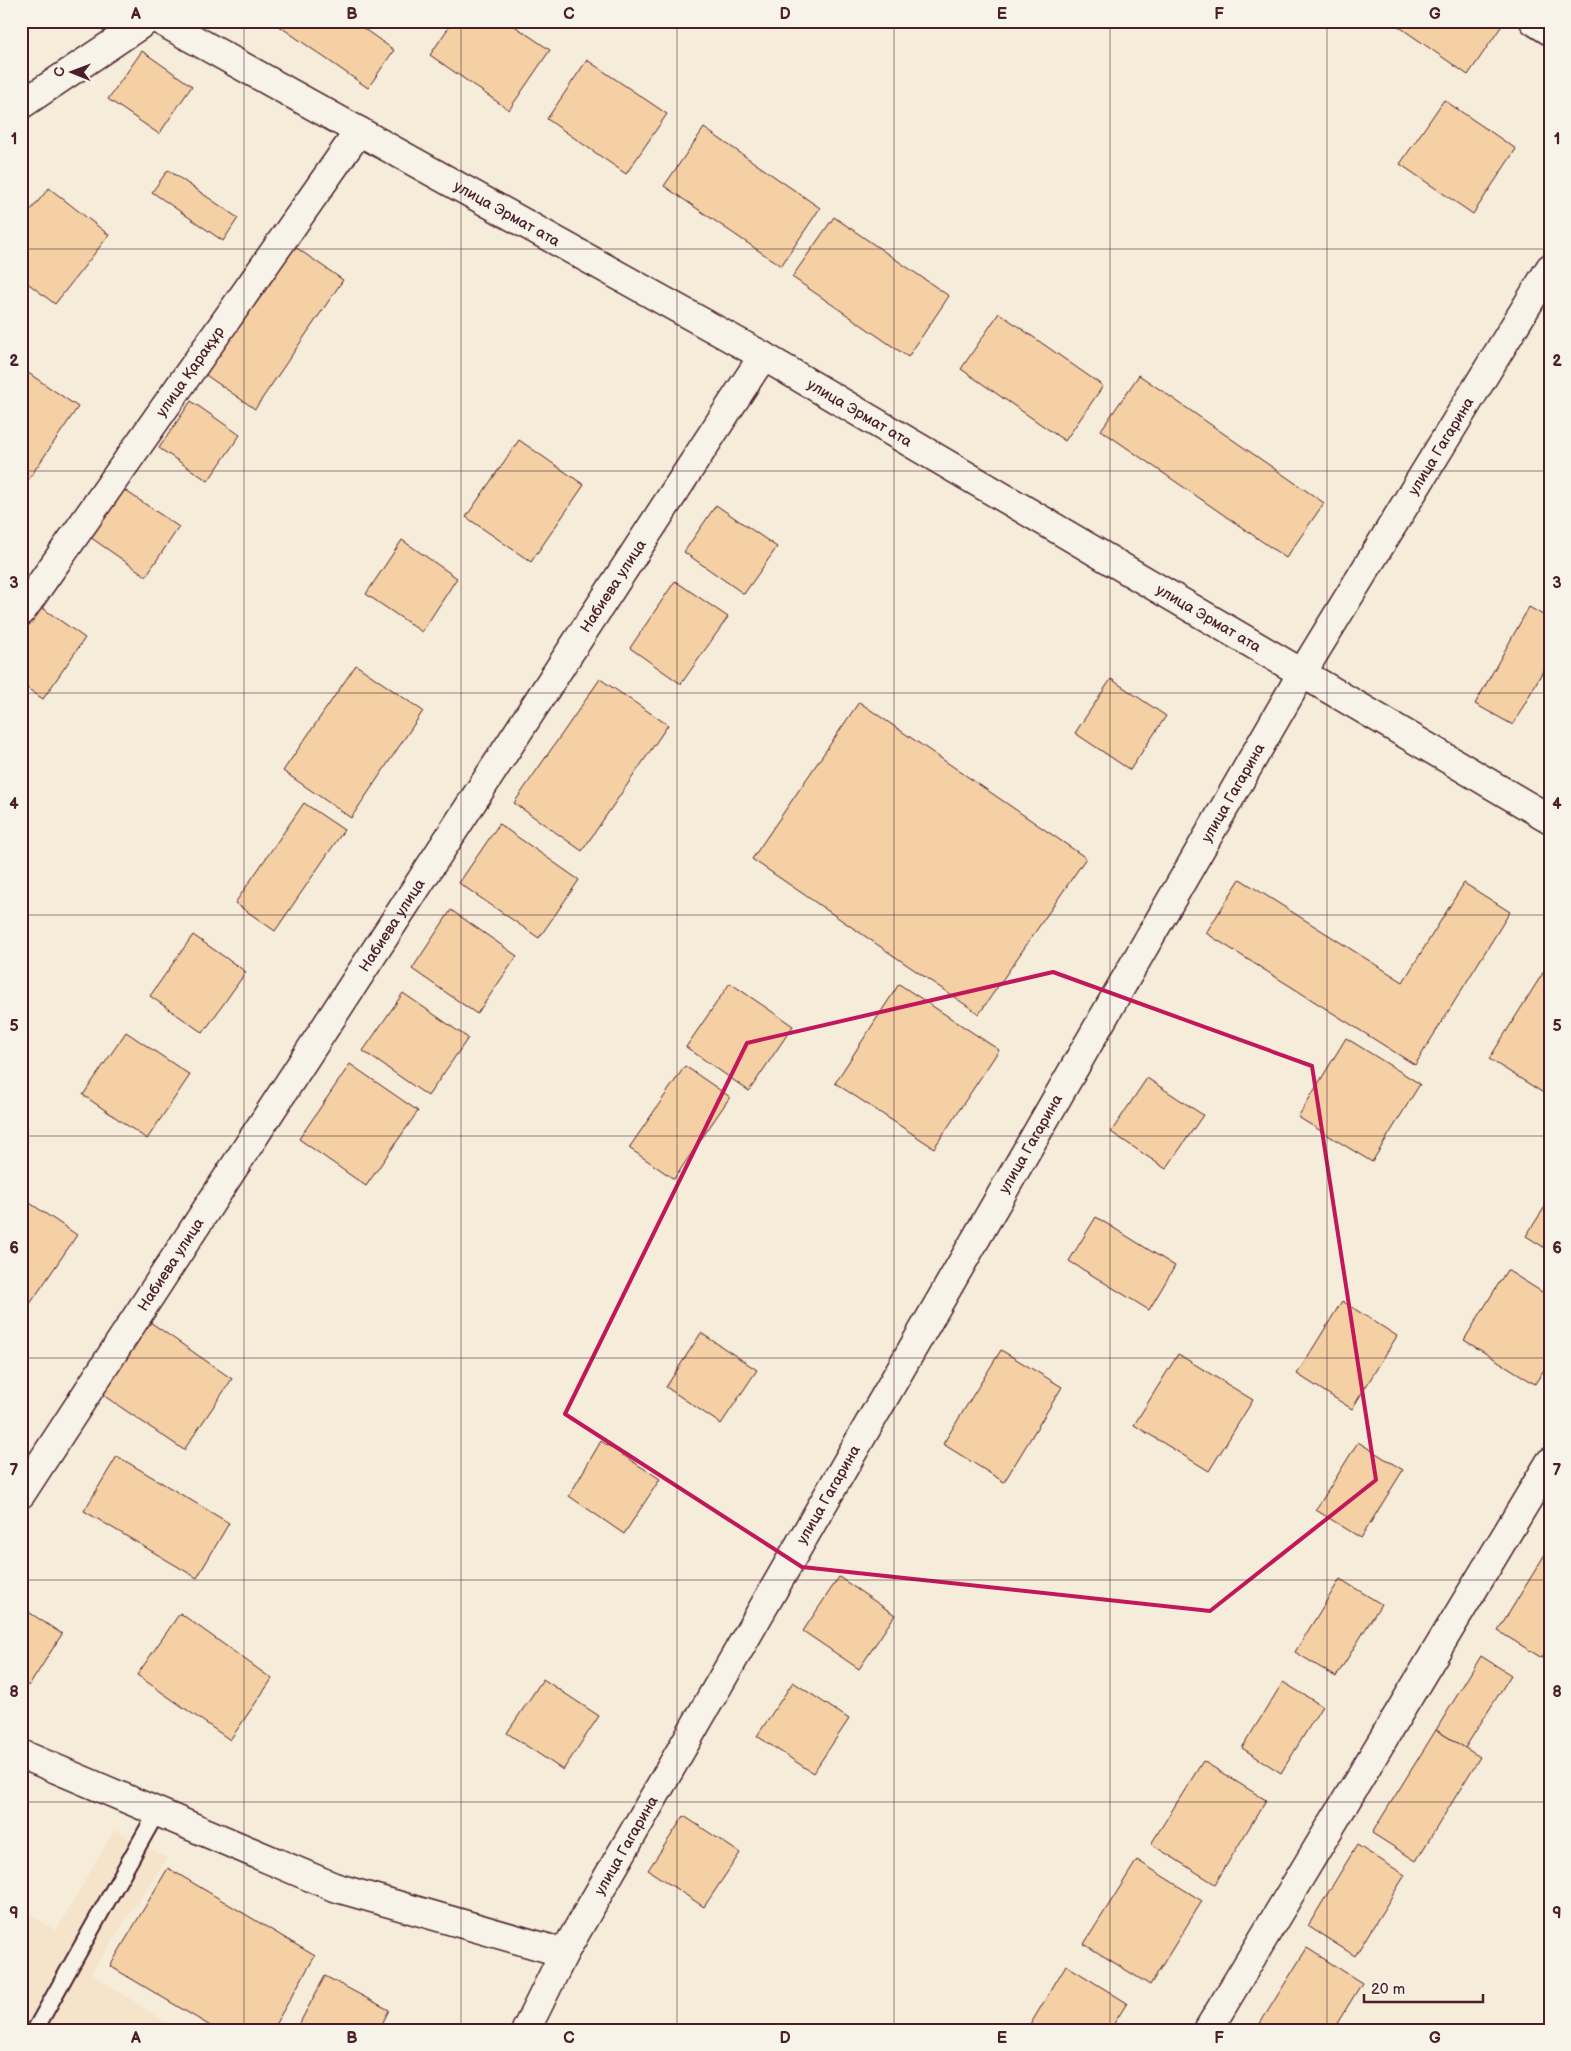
<svg xmlns="http://www.w3.org/2000/svg" width="1571" height="2051" font-family="'Balsamiq Sans',sans-serif">
<rect width="100%" height="100%" fill="#f6ecda"/>
<filter id="ink" filterUnits="userSpaceOnUse"><feTurbulence type="fractalNoise" baseFrequency=".02" numOctaves="2"/><feDisplacementMap in="SourceGraphic" scale="10" xChannelSelector="R" yChannelSelector="G"/><feConvolveMatrix kernelMatrix="1 2 1 2 8 2 1 2 1" color-interpolation-filters="sRGB"/></filter>
<g filter="url(#ink)">
<!-- built -->
<path fill="#f5e4ca" d="M 114,1830 L 167,1858 L 91,1973 L 177,2030 L 21,2030 L 21,1908 L 56,1931 Z"/>
<!-- building -->
<g fill="#f4d0a4" stroke="#4a1f2b">
<path d="M 272,21 L 353,21 L 394,50 L 368,88 Z"/>
<path d="M 453,21 L 507,21 L 550,50 L 509,110 L 430,55 Z"/>
<path d="M 1401,21 L 1505,21 L 1468,75 L 1398,26 Z"/>
<path d="M 142,51 L 192,86 L 159,134 L 108,99 Z"/>
<path d="M 587,60 L 667,114 L 626,174 L 547,119 Z"/>
<path d="M 1444,100 L 1516,149 L 1473,214 L 1400,164 Z"/>
<path d="M 704,128 L 820,208 L 781,266 L 664,186 Z"/>
<path d="M 168,170 L 238,218 L 223,241 L 152,192 Z"/>
<path d="M 49,188 L 109,235 L 55,304 L 21,278 L 21,222 Z"/>
<path d="M 834,217 L 949,296 L 908,357 L 792,277 Z"/>
<path d="M 288,242 L 343,280 L 255,409 L 200,371 Z"/>
<path d="M 999,313 L 1103,386 L 1065,441 L 961,369 Z"/>
<path d="M 21,368 L 78,407 L 28,480 L 21,475 Z"/>
<path d="M 1139,375 L 1324,503 L 1286,558 L 1101,430 Z"/>
<path d="M 191,401 L 240,435 L 208,481 L 159,448 Z"/>
<path d="M 519,440 L 584,485 L 531,562 L 466,517 Z"/>
<path d="M 120,487 L 179,527 L 146,576 L 87,535 Z"/>
<path d="M 716,505 L 777,547 L 744,594 L 684,552 Z"/>
<path d="M 402,540 L 457,578 L 422,632 L 366,594 Z"/>
<path d="M 675,581 L 728,617 L 681,684 L 630,648 Z"/>
<path d="M 41,607 L 85,638 L 43,699 L 21,684 L 21,635 Z"/>
<path d="M 1529,607 L 1550,619 L 1550,658 L 1513,725 L 1475,704 Z"/>
<path d="M 356,665 L 423,711 L 351,818 L 283,771 Z"/>
<path d="M 600,679 L 668,725 L 582,851 L 514,803 Z"/>
<path d="M 1111,679 L 1166,716 L 1130,770 L 1075,733 Z"/>
<path d="M 859,702 L 1086,858 L 979,1014 L 752,859 Z"/>
<path d="M 304,803 L 344,830 L 275,931 L 235,903 Z"/>
<path d="M 499,824 L 579,880 L 539,938 L 459,883 Z"/>
<path d="M 1240,879 L 1403,982 L 1464,883 L 1510,912 L 1415,1065 L 1206,933 Z"/>
<path d="M 451,910 L 517,956 L 477,1014 L 412,969 Z"/>
<path d="M 193,935 L 246,972 L 203,1033 L 150,996 Z"/>
<path d="M 1546,968 L 1550,970 L 1550,1097 L 1489,1059 Z"/>
<path d="M 730,983 L 793,1026 L 749,1091 L 686,1047 Z"/>
<path d="M 899,984 L 999,1050 L 934,1148 L 835,1083 Z"/>
<path d="M 403,993 L 468,1038 L 428,1096 L 363,1051 Z"/>
<path d="M 126,1032 L 190,1075 L 147,1139 L 83,1095 Z"/>
<path d="M 1346,1038 L 1420,1084 L 1372,1162 L 1298,1117 Z"/>
<path d="M 350,1064 L 418,1111 L 366,1186 L 299,1139 Z"/>
<path d="M 685,1066 L 730,1097 L 674,1179 L 629,1148 Z"/>
<path d="M 1147,1078 L 1203,1115 L 1166,1169 L 1111,1132 Z"/>
<path d="M 21,1197 L 77,1235 L 21,1317 Z"/>
<path d="M 1550,1199 L 1550,1251 L 1526,1236 Z"/>
<path d="M 1096,1217 L 1175,1266 L 1149,1310 L 1069,1261 Z"/>
<path d="M 1507,1270 L 1550,1297 L 1550,1360 L 1535,1384 L 1464,1340 Z"/>
<path d="M 1342,1301 L 1397,1336 L 1352,1409 L 1297,1374 Z"/>
<path d="M 140,1315 L 232,1379 L 184,1450 L 91,1387 Z"/>
<path d="M 701,1333 L 757,1370 L 721,1424 L 666,1387 Z"/>
<path d="M 1001,1350 L 1062,1387 L 1004,1482 L 943,1444 Z"/>
<path d="M 1178,1354 L 1253,1400 L 1209,1471 L 1134,1425 Z"/>
<path d="M 601,1441 L 660,1479 L 624,1534 L 569,1496 Z"/>
<path d="M 1358,1442 L 1403,1470 L 1361,1538 L 1316,1510 Z"/>
<path d="M 117,1456 L 229,1523 L 197,1578 L 84,1511 Z"/>
<path d="M 1550,1546 L 1550,1645 L 1542,1658 L 1498,1631 Z"/>
<path d="M 839,1577 L 895,1615 L 859,1669 L 803,1631 Z"/>
<path d="M 1340,1579 L 1381,1604 L 1336,1677 L 1295,1652 Z"/>
<path d="M 21,1607 L 62,1634 L 29,1686 L 21,1680 Z"/>
<path d="M 180,1613 L 272,1679 L 230,1740 L 137,1675 Z"/>
<path d="M 1481,1656 L 1511,1675 L 1465,1748 L 1436,1730 Z"/>
<path d="M 543,1679 L 599,1716 L 563,1770 L 507,1733 Z"/>
<path d="M 793,1682 L 849,1719 L 813,1773 L 757,1736 Z"/>
<path d="M 1283,1682 L 1322,1706 L 1281,1773 L 1242,1748 Z"/>
<path d="M 1436,1730 L 1480,1757 L 1416,1861 L 1372,1833 Z"/>
<path d="M 1203,1761 L 1266,1800 L 1215,1884 L 1151,1844 Z"/>
<path d="M 684,1816 L 740,1853 L 704,1907 L 648,1870 Z"/>
<path d="M 1357,1845 L 1405,1875 L 1355,1956 L 1308,1926 Z"/>
<path d="M 1137,1860 L 1202,1901 L 1150,1985 L 1084,1944 Z"/>
<path d="M 168,1868 L 315,1956 L 272,2030 L 217,2030 L 110,1966 Z"/>
<path d="M 1307,1948 L 1362,1983 L 1333,2030 L 1256,2030 Z"/>
<path d="M 1066,1965 L 1127,2003 L 1110,2030 L 1027,2030 Z"/>
<path d="M 325,1976 L 389,2010 L 379,2030 L 296,2030 Z"/>
</g>
<g fill="none" stroke-linecap="round" stroke-linejoin="round">
<!-- service casing -->
<g stroke="#4a1f2b" stroke-width="19">
<path id="service" d="M 35,2030 L 157,1812"/>
</g>
<!-- minor casing -->
<g stroke="#4a1f2b" stroke-width="31">
<g id="minor">
<path id="s1" d="M 161,21 L 763,356 L 1550,819"/>
<path d="M 1534,21 L 1550,31"/>
<path d="M 21,105 L 146,21"/>
<path id="s2" d="M 21,612 L 359,131"/>
<path id="s3" d="M 21,1494 L 763,356"/>
<path d="M 21,1754 L 334,1887 L 564,1953"/>
<path id="s4" d="M 526,2030 L 564,1953 L 1302,673"/>
<path d="M 1208,2030 L 1550,1462"/>
</g>
</g>
<!-- tertiary casing -->
<g stroke="#4a1f2b" stroke-width="31">
<g id="tertiary">
<path id="s5" d="M 1302,673 L 1550,268"/>
</g>
</g>
<!-- service -->
<use href="#service" stroke="#f7f3e8" stroke-width="15"/>
<!-- minor -->
<use href="#minor" stroke="#f7f3e8" stroke-width="28"/>
<!-- tertiary -->
<use href="#tertiary" stroke="#f7f3e8" stroke-width="28"/>
</g>
</g>
<!-- marked area -->
<path fill="none" stroke="#c2185b" stroke-width="4" stroke-linejoin="round" d="M 1053,972 L 1312,1066 L 1376,1480 L 1210,1611 L 802,1567 L 565,1414 L 747,1043 Z"/>
<!-- grid -->
<path fill="none" stroke="#4a1f2b" stroke-width="1" stroke-opacity="0.55" d="M 244,21 L 244,2030M 461,21 L 461,2030M 677,21 L 677,2030M 894,21 L 894,2030M 1110,21 L 1110,2030M 1327,21 L 1327,2030M 21,249 L 1550,249M 21,471 L 1550,471M 21,693 L 1550,693M 21,915 L 1550,915M 21,1136 L 1550,1136M 21,1358 L 1550,1358M 21,1580 L 1550,1580M 21,1802 L 1550,1802"/>
<g text-anchor="middle" dominant-baseline="central" stroke-width="4" stroke-linejoin="round" paint-order="stroke">
<!-- street labels -->
<g font-size="15" fill="#4a1f2b" stroke="#f7f3e8">
<text stroke="none"><textPath href="#s1" startOffset="396">улица Эрмат ата</textPath></text>
<text stroke="none"><textPath href="#s2" startOffset="294">улица Қарақұр</textPath></text>
<text stroke="none"><textPath href="#s1" startOffset="801">улица Эрмат ата</textPath></text>
<text stroke="none"><textPath href="#s5" startOffset="266">улица Гагарина</textPath></text>
<text stroke="none"><textPath href="#s3" startOffset="1084">Набиева улица</textPath></text>
<text stroke="none"><textPath href="#s1" startOffset="1206">улица Эрмат ата</textPath></text>
<text stroke="none"><textPath href="#s4" startOffset="1425">улица Гагарина</textPath></text>
<text stroke="none"><textPath href="#s3" startOffset="679">Набиева улица</textPath></text>
<text stroke="none"><textPath href="#s4" startOffset="1020">улица Гагарина</textPath></text>
<text stroke="none"><textPath href="#s3" startOffset="274">Набиева улица</textPath></text>
<text stroke="none"><textPath href="#s4" startOffset="615">улица Гагарина</textPath></text>
<text stroke="none"><textPath href="#s4" startOffset="210">улица Гагарина</textPath></text>
</g>
</g>
<!-- margin -->
<rect width="1571" height="2051" fill="none" stroke="#f7f3e8" stroke-width="55"/>
<!-- north arrow -->
<g transform="translate(72 72) rotate(271)" stroke="#f7f3e8" stroke-width="4" paint-order="stroke">
<path d="M0-4L9 19L0 12L-9 19Z" fill="#4a1f2b"/>
<text y="-8" font-size="14" font-weight="bold" text-anchor="middle" fill="#4a1f2b">С</text>
</g>
<!-- scale -->
<path d="M1364 1994v8h119v-8" fill="none" stroke="#4a1f2b" stroke-width="2.5"/>
<text x="1371" y="1994" font-size="15" fill="#4a1f2b" stroke="#f7f3e8" stroke-width="4" paint-order="stroke">20 m</text>
<rect x="28" y="28" width="1516" height="1996" fill="none" stroke="#4a1f2b" stroke-width="2"/>
<g font-size="16" text-anchor="middle" font-weight="bold" fill="#4a1f2b">
<text x="136" y="19">A</text>
<text x="352" y="19">B</text>
<text x="569" y="19">C</text>
<text x="785" y="19">D</text>
<text x="1002" y="19">E</text>
<text x="1219" y="19">F</text>
<text x="1435" y="19">G</text>
<text x="14" y="144">1</text>
<text x="1557" y="144">1</text>
<text x="14" y="366">2</text>
<text x="1557" y="366">2</text>
<text x="14" y="588">3</text>
<text x="1557" y="588">3</text>
<text x="14" y="809">4</text>
<text x="1557" y="809">4</text>
<text x="14" y="1031">5</text>
<text x="1557" y="1031">5</text>
<text x="14" y="1253">6</text>
<text x="1557" y="1253">6</text>
<text x="14" y="1475">7</text>
<text x="1557" y="1475">7</text>
<text x="14" y="1697">8</text>
<text x="1557" y="1697">8</text>
<text x="14" y="1918">9</text>
<text x="1557" y="1918">9</text>
<text x="136" y="2043">A</text>
<text x="352" y="2043">B</text>
<text x="569" y="2043">C</text>
<text x="785" y="2043">D</text>
<text x="1002" y="2043">E</text>
<text x="1219" y="2043">F</text>
<text x="1435" y="2043">G</text>
</g>
</svg>
